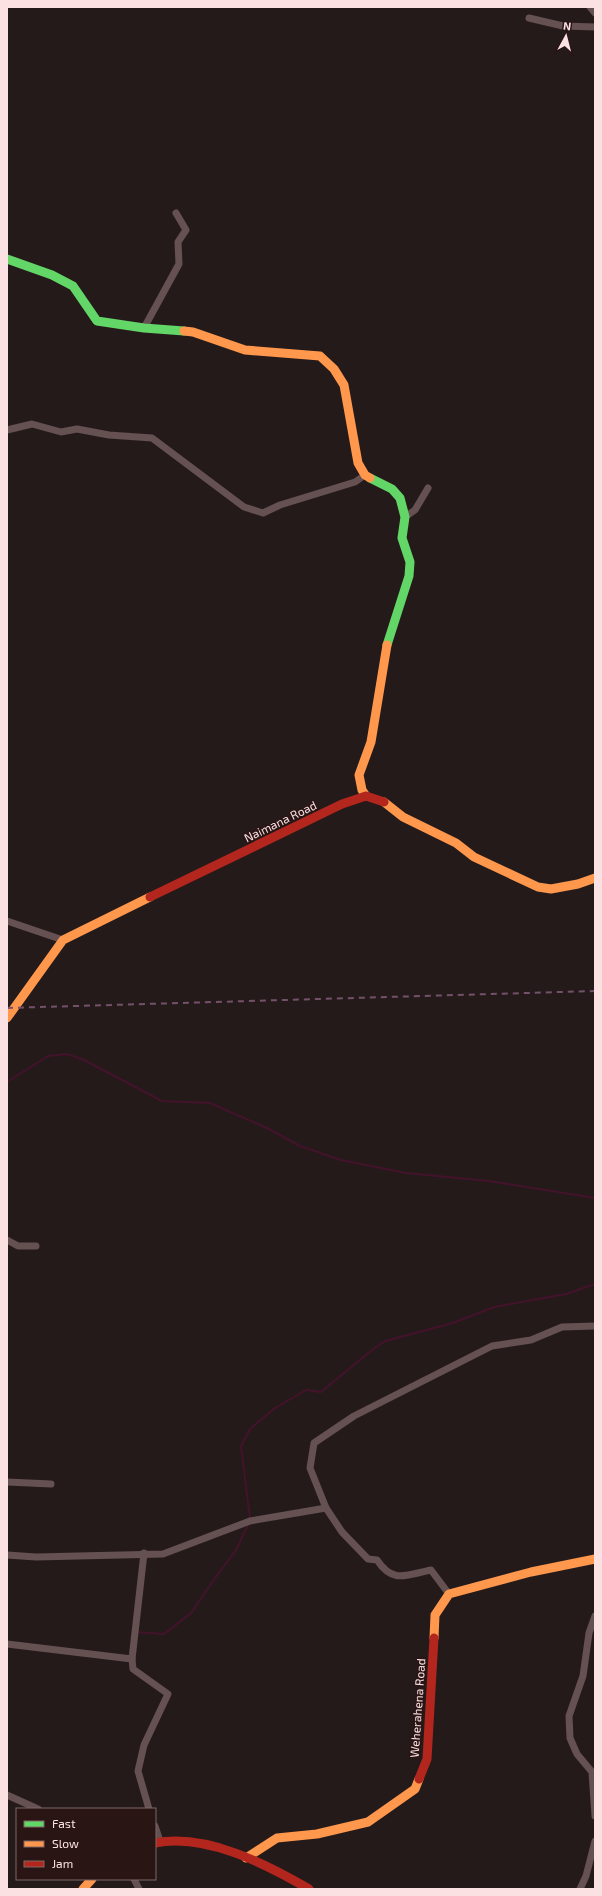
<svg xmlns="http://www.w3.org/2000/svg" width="602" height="1896" font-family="'Exo 2',sans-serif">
<rect width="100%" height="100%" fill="#251a1a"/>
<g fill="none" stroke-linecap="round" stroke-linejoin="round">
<!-- stream -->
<g stroke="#43132c" stroke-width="2">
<path d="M 7,1082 L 48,1056 L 67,1054 L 84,1060 L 162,1101 L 210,1103 L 269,1129 L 300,1146 L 341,1160 L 406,1173 L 489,1181 L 595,1198"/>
<path d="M 250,1519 L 241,1446 L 250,1429 L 275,1408 L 306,1390 L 321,1392 L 372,1350 L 385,1341 L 453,1323 L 494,1307 L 566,1294 L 595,1284"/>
<path d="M 136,1632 L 164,1634 L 191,1613 L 215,1578 L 236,1550 L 249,1523"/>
</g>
<!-- street -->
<g stroke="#655052" stroke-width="7">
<path d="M 590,7 L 595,13"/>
<path d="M 529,18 L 563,26 L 595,27"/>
<path d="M 144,328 L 179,264 L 178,242 L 186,230 L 176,213"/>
<path d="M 7,430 L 32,424 L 61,432 L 77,429 L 109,435 L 152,438 L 244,507 L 263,513 L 280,505 L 355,482 L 365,475"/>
<path d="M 405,517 L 415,510 L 428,488"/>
<path d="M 7,921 L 63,940"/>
<path d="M 7,1240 L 18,1246 L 36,1246"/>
<path d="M 7,1482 L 51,1484"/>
<path d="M 144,1553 L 132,1659 L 133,1669 L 168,1694 L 144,1745 L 138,1771 L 149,1809"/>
<path d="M 7,1555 L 36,1557 L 163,1554 L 250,1521 L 326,1508"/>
<path d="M 449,1594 L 431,1570 C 406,1575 393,1584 377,1560 L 368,1559 L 342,1532 L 326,1508 L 310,1468 L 314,1443 L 354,1416 L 492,1346 L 531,1340 L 562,1327 L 595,1326"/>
<path d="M 595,1616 L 589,1633 L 583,1676 L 569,1716 L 570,1738 L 577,1754 L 592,1772 L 595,1816"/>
<path d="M 7,1644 L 132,1659"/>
<path d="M 7,1795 L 38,1809"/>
<path d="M 155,1826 L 160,1841"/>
<path d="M 134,1879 L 139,1889"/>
<path d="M 580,1889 L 586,1876 L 595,1841"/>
</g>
<!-- fast -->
<g stroke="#63d668" stroke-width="9">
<path d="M 7,259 L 52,275 L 73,286 L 97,321 L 144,328 L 184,331"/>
<path d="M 370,478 L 392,489 L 400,498 L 405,517 L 402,538 L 410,562 L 409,576 L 387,645"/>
</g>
<!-- slow -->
<g stroke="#ff974d" stroke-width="9">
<path d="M 184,331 L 193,332 L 245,350 L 320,356 L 334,369 L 344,385 L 358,463 L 365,475 L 370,478"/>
<path d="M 366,796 L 362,790 L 359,775 L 371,742 L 387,645"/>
<path d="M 384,802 L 403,817 L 456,843 L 474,857 L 538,887 L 551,889 L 578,884 L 595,878"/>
<path d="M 7,1018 L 63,940 L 150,897"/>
<path d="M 434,1638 L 435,1615 L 449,1594 L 531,1572 L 595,1559"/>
<path d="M 246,1858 L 277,1838 L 317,1834 L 368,1822 L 415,1789 L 419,1779"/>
<path d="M 83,1889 L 92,1879"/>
</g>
<!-- jam -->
<g stroke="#b3261e" stroke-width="9">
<path d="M 150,897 L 342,804 L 366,796 L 384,802"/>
<path d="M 419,1779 L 427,1759 L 434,1638"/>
<path d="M 155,1843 C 206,1833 266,1864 309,1889"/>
</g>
<!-- rail -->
<path stroke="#74516a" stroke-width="2" stroke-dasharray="6 5" stroke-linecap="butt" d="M 7,1008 L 595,991"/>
</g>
<g text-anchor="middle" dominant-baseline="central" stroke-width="3.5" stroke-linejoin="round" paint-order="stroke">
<!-- street labels -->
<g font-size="12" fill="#fce1e3" stroke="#2a1515">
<text transform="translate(280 821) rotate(-26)">Naimana Road</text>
<text transform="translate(417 1708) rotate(-86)">Weherahena Road</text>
</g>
</g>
<!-- border -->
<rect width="602" height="1896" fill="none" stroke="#fce1e3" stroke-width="16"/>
<!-- legend -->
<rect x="16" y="1808" width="140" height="72" fill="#2a1515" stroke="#7e6767"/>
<rect x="24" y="1821" width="20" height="6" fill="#63d668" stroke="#7e6767"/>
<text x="52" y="1828" font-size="12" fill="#fce1e3">Fast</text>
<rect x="24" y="1841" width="20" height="6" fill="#ff974d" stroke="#7e6767"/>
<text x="52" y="1848" font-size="12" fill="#fce1e3">Slow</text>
<rect x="24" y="1861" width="20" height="6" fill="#b3261e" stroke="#7e6767"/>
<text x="52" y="1868" font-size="12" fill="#fce1e3">Jam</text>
<!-- north arrow -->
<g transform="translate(566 36) rotate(7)" stroke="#2a1515" stroke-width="3" paint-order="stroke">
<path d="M0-3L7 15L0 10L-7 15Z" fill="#fce1e3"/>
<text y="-6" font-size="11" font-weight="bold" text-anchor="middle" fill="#fce1e3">N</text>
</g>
</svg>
